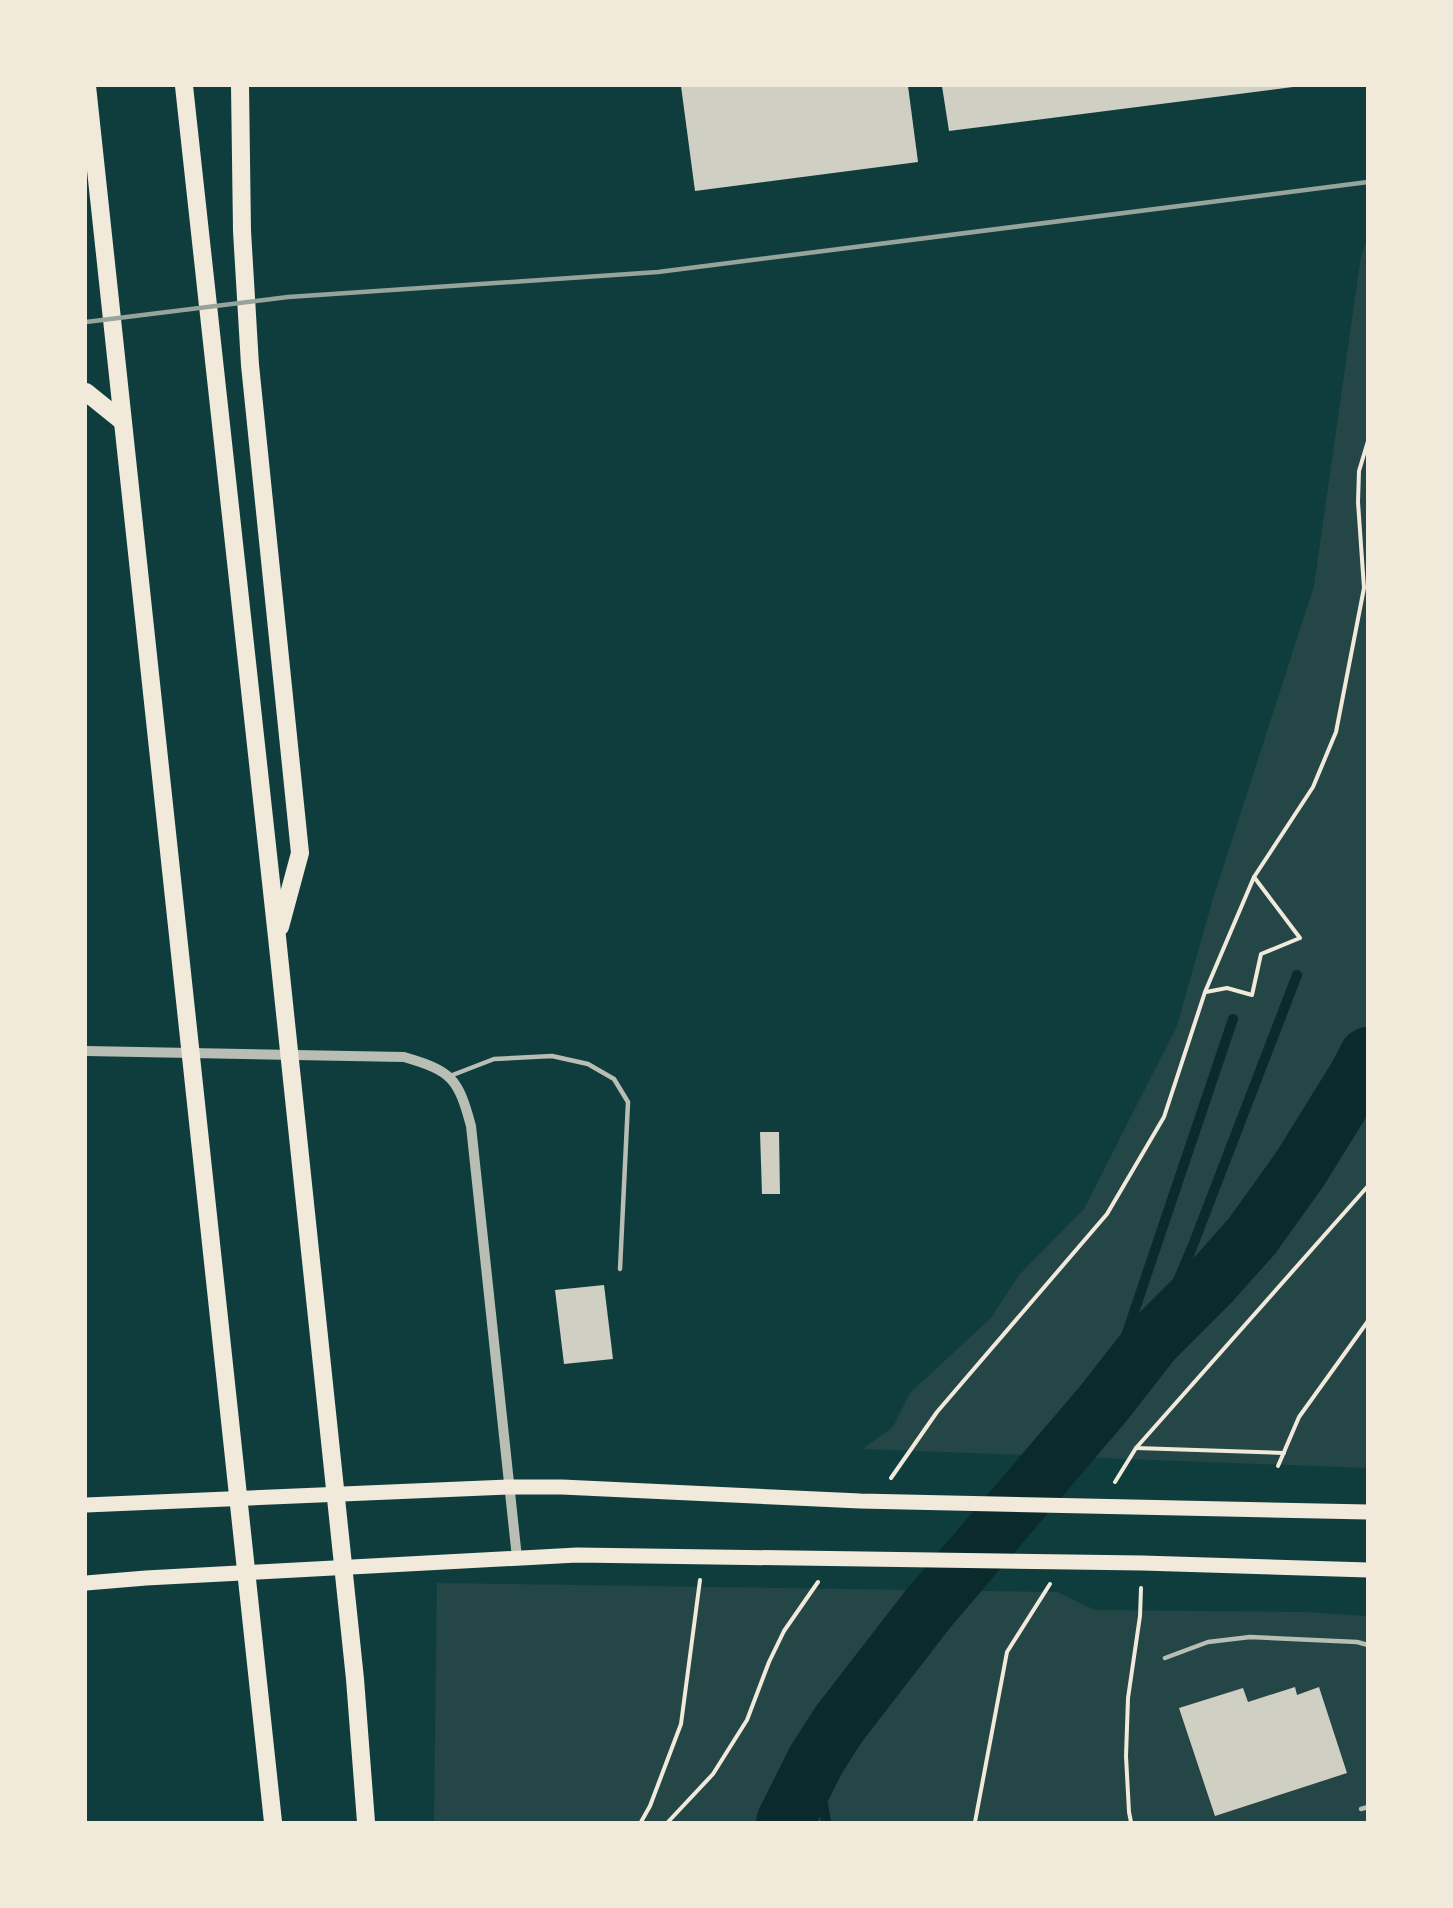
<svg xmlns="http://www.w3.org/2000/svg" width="1453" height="1908" font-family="'DM Sans',sans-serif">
<rect width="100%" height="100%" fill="#0f3d3e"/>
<!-- green -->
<g fill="#244646">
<path d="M 1367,240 L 1367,1468 L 862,1449 L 893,1427 L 910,1393 L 991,1318 L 1019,1275 L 1084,1209 L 1177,1026 L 1212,902 L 1314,586 L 1361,256 Z"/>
<path d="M 437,1583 L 1057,1592 L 1095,1610 L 1305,1612 L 1367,1616 L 1367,1822 L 434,1822 Z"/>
</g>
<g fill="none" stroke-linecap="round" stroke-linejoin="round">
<!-- stream -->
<g stroke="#0a2a2b" stroke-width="10">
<path d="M 1153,1340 L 1193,1245 L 1297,975"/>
<path d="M 1103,1404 L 1233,1019"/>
<path d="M 816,1760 L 826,1822"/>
</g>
<!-- river -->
<path stroke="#0a2a2b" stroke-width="58" d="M 785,1822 L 816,1760 L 839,1724 L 928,1609 L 1103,1404 L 1153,1340 L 1211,1282 L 1252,1236 L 1300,1169 L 1357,1077 L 1368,1056"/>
</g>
<!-- building -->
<g fill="#cfcfc3">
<path d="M 681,86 L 908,86 L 918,162 L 695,191 Z"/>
<path d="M 942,86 L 1293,86 L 1293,87 L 949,131 Z"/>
<path d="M 760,1132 L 779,1132 L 780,1194 L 762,1194 Z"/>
<path d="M 604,1285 L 613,1359 L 564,1364 L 555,1290 Z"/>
<path d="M 1295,1687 L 1297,1695 L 1319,1687 L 1347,1773 L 1215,1816 L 1179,1708 L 1243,1688 L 1248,1702 Z"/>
</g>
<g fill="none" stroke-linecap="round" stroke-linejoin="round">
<!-- path -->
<g stroke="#f1e9da" stroke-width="4">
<path d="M 1206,992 L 1227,988 L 1252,995 L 1261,954 L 1300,938 L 1254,877"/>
<path d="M 1136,1448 L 1284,1453"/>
<path d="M 1278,1466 L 1299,1417 L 1368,1321"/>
<path d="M 891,1478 L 937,1412 L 1107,1214 L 1164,1117 L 1205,992 L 1254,877 L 1313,787 L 1336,732 L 1364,588 L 1358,502 L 1359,471 L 1368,441"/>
<path d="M 1115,1482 L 1136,1448 L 1368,1186"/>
<path d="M 641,1822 L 650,1806 L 681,1724 L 700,1580"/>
<path d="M 668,1822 L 713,1774 L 747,1720 L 769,1662 L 784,1631 L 818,1582"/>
<path d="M 975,1822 L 1007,1652 L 1050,1584"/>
<path d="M 1131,1822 L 1129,1812 L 1126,1756 L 1128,1698 L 1140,1616 L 1141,1588"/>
</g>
<!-- service -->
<g stroke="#b8beb3" stroke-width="4.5">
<path d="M 450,1076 L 494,1059 L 552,1056 L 588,1064 L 614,1079 L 628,1102 L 620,1269"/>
<path d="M 1165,1658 L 1208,1642 L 1250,1637 L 1357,1642 L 1368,1645"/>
<path d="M 1361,1809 L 1368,1807"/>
</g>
<!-- tertiary -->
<path stroke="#b8beb3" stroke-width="10" d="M 86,1051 L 404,1057 C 452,1071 458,1078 471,1126 L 517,1558"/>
<!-- primary -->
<g stroke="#f1e9da" stroke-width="15">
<path d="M 86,1505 L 508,1487 L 562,1487 L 860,1501 L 1368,1512"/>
<path d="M 86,1583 L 146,1578 L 577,1555 L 1142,1563 L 1368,1570"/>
</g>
<!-- motorway -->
<g stroke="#f1e9da" stroke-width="18">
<path d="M 87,86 L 273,1822"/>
<path d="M 184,86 L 277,937 L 355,1679 L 366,1822"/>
<path d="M 240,86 L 242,231 L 250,365 L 300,853 L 280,927"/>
<path d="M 86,392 L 122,421"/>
</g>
<!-- rail -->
<path stroke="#97a49c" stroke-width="4.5" d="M 86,322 L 288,297 L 658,272 L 1368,182"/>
</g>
<!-- border -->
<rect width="1453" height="1908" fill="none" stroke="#f1e9da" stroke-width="174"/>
</svg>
